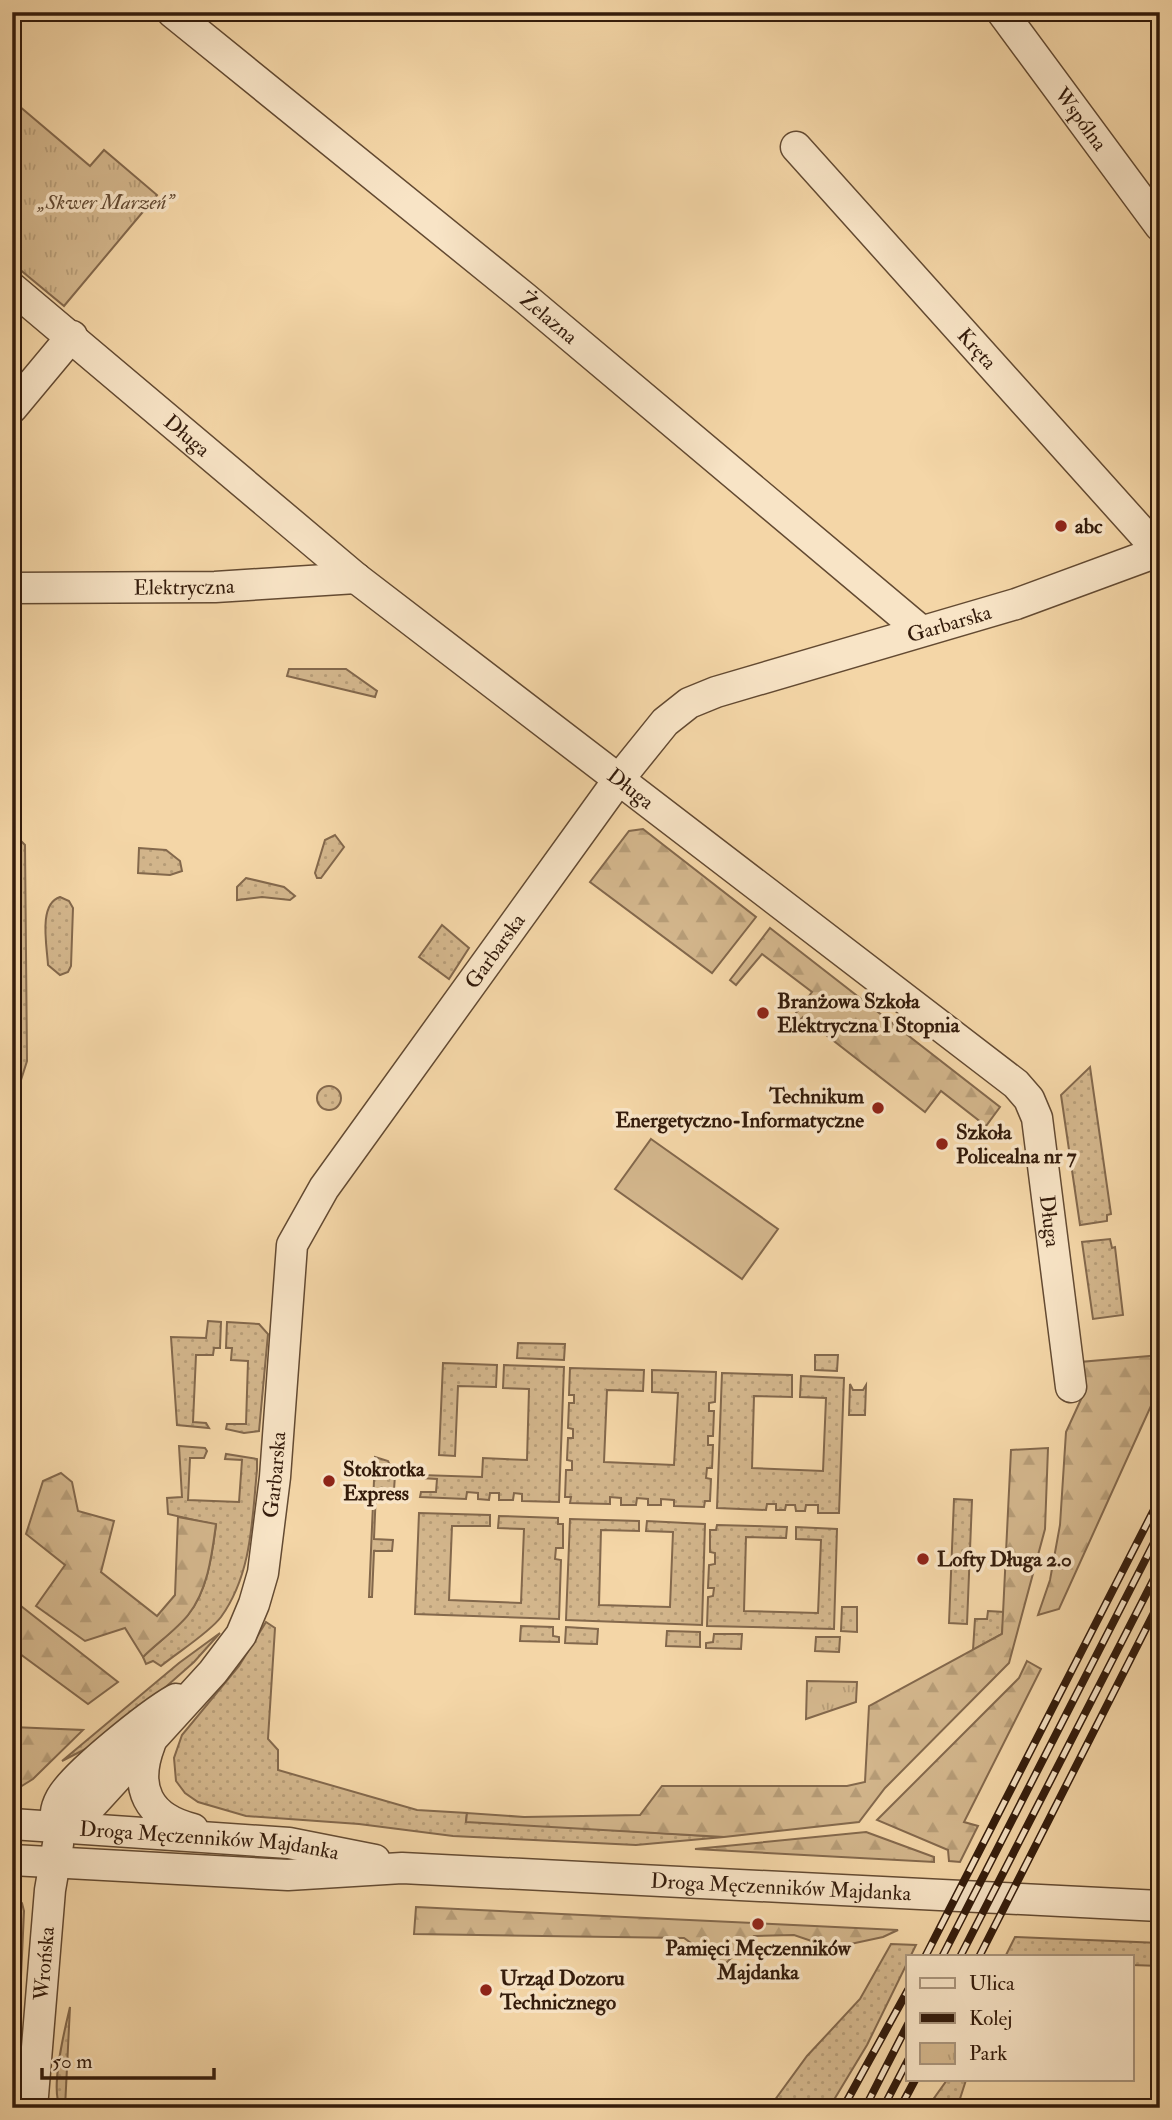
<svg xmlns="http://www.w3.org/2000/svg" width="1172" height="2120" font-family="'IM FELL Double Pica',serif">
<defs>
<pattern id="grass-dots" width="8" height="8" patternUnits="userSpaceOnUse" patternTransform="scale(1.75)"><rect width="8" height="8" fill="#d3b68c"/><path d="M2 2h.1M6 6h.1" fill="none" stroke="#b69c77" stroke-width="1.8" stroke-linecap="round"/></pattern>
<pattern id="forest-firs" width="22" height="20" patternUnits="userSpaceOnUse" patternTransform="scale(1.75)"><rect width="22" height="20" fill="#d3b68c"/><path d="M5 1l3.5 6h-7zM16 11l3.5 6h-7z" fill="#b69c77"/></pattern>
<pattern id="park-tufts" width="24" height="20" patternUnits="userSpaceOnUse" patternTransform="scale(1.75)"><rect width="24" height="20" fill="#d3b68c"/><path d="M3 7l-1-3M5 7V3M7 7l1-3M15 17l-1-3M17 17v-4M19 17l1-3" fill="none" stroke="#b69c77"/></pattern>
</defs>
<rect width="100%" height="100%" fill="#f4d6a7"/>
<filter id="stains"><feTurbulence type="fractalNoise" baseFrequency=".00286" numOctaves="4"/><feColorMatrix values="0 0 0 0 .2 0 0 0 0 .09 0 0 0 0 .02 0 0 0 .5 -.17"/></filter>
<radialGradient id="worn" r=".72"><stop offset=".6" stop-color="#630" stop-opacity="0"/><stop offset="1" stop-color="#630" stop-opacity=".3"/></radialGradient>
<!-- grass -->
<g fill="url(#grass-dots)" stroke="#83684c" stroke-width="2">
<path d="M 289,669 L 346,669 L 377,691 L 375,697 L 287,676 Z"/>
<path d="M 335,835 L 344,847 L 321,878 L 317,878 L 315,873 L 325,840 Z"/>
<path d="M 12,836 L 17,837 L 25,845 L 27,1061 L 21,1080 L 12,1089 Z"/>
<path d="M 139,848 L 166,850 L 180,861 L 182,871 L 170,875 L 138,873 Z"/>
<path d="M 246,878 L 284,887 L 295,896 L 290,900 L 262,897 L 237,900 L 237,887 Z"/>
<path d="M 60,897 L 69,901 L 73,908 L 71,966 L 68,972 L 60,975 L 48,965 C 47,946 38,904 60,897 Z"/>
<path d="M 442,925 L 469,948 L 449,979 L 419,957 Z"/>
<path d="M 1090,1067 L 1111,1214 L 1107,1215 L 1107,1221 L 1080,1225 L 1061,1095 Z"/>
<circle cx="329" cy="1098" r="12"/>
<path d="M 1110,1239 L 1112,1248 L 1115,1247 L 1123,1315 L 1093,1319 L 1082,1242 Z"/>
<path d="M 208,1321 L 221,1322 L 220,1348 L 214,1348 L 213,1355 L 196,1355 L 193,1422 L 206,1423 L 209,1428 L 177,1425 L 171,1337 L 206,1338 Z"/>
<path d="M 227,1322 L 259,1324 L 268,1334 L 259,1431 L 244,1433 L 226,1429 L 227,1424 L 246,1424 L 248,1361 L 231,1360 L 232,1348 L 226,1348 Z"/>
<path d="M 518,1343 L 565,1344 L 564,1360 L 517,1358 Z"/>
<path d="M 815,1355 L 838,1355 L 837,1371 L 815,1370 Z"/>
<path d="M 443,1363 L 497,1365 L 496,1387 L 458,1386 L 455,1456 L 439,1455 Z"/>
<path d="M 504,1365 L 564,1367 L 559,1502 L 522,1501 L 522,1494 L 514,1493 L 513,1500 L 499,1500 L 499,1493 L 490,1493 L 489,1500 L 478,1499 L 478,1493 L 467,1492 L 466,1499 L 420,1497 L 421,1492 L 436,1492 L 437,1479 L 421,1478 L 421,1475 L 482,1477 L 483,1458 L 527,1460 L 529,1389 L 503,1388 Z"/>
<path d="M 570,1368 L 644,1370 L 643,1391 L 607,1390 L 604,1462 L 674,1465 L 678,1393 L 652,1392 L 652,1370 L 716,1372 L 715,1402 L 709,1403 L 709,1411 L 714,1411 L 713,1436 L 708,1436 L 708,1445 L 713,1445 L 712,1468 L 707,1468 L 706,1478 L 711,1479 L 710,1501 L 705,1501 L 704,1507 L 674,1506 L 674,1500 L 661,1499 L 661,1505 L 648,1505 L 648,1499 L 637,1498 L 636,1505 L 621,1505 L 621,1498 L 610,1497 L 610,1504 L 570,1503 L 571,1497 L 565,1497 L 566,1470 L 572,1470 L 572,1461 L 567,1460 L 568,1438 L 573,1438 L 573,1429 L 568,1428 L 569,1403 L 574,1403 L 574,1395 L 569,1395 Z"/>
<path d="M 722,1373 L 792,1375 L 792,1397 L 754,1396 L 752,1468 L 823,1471 L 826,1398 L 800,1397 L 801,1376 L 844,1378 L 839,1513 L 818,1513 L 818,1505 L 806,1505 L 805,1511 L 796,1511 L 795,1505 L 786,1505 L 785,1510 L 776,1510 L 776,1504 L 767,1504 L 766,1510 L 717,1508 Z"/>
<path d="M 850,1384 L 853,1390 L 863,1390 L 866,1385 L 865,1415 L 849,1415 Z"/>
<path d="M 179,1446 L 205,1448 L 207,1451 L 204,1458 L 190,1458 L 188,1500 L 239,1502 L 242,1460 L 225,1459 L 226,1454 L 257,1459 L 257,1470 C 252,1520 252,1574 221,1617 C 209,1633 178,1652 161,1666 L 153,1661 L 146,1664 L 143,1657 C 157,1643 176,1630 188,1615 C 208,1590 212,1554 216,1525 L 168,1514 L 167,1498 L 182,1497 Z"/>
<path d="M 375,1457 L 388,1461 L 395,1475 L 394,1490 L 376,1490 L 374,1539 L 393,1540 L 392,1551 L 374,1551 L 372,1597 L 369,1597 Z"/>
<path d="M 954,1499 L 972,1500 L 967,1624 L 949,1623 Z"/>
<path d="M 419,1513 L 490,1515 L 490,1526 L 452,1526 L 449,1600 L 521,1603 L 524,1529 L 498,1528 L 499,1516 L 558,1518 L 558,1524 L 563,1524 L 563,1548 L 556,1548 L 555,1559 L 561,1560 L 559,1619 L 415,1614 Z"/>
<path d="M 570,1519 L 639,1521 L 639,1531 L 601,1530 L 599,1605 L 670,1607 L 673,1532 L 646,1531 L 647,1521 L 705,1524 L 702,1625 L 566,1620 Z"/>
<path d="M 717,1525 L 787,1527 L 786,1538 L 746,1537 L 744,1611 L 818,1613 L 821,1540 L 796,1539 L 796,1527 L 837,1529 L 834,1629 L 707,1626 L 708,1597 L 713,1596 L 714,1588 L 708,1588 L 709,1565 L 715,1564 L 715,1553 L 710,1552 L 710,1530 L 716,1530 Z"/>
<path d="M 842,1607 L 857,1607 L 857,1632 L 841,1631 Z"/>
<path d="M 988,1611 L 1004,1612 L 1002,1634 L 973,1650 L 975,1619 L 987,1619 Z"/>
<path d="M 266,1622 L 275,1628 L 268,1739 L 278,1750 L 278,1770 L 417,1810 L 467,1813 L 466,1821 L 724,1837 L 636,1845 L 453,1836 L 359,1824 L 246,1816 L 198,1802 L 185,1793 L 176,1781 L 174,1758 L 182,1735 L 239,1666 Z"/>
<path d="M 521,1626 L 553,1627 L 553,1636 L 559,1637 L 559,1642 L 520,1641 Z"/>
<path d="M 566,1627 L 598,1629 L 597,1644 L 565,1643 Z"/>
<path d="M 667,1631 L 700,1632 L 700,1647 L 666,1646 Z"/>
<path d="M 220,1633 L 194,1662 L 109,1737 L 62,1761 L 179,1663 Z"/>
<path d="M 714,1634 L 742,1634 L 741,1649 L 706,1648 L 706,1643 L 713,1642 Z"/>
<path d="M 816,1637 L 840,1637 L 839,1652 L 815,1651 Z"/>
<path d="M 1015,1937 L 1160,1943 L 1160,1966 L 1132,1965 L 1132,1957 L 1005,1957 Z"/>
<path d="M 891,1944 L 916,1945 L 867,2045 L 829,2108 L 769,2108 L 807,2056 L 860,1999 Z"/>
<path d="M 70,2007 L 65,2108 L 61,2108 C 49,2092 65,2028 70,2007 Z"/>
<path d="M 947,2080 L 966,2080 L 957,2108 L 927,2108 Z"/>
</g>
<!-- forest -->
<g fill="url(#forest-firs)" stroke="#83684c" stroke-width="2">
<path d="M 643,829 L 756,917 L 712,973 L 590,882 L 629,831 Z"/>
<path d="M 770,928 L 1000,1107 L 986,1126 L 941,1091 L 925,1112 L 803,1017 L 799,1021 L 793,1017 L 812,992 L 762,954 L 736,985 L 730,980 Z"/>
<path d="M 1160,1355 L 1160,1386 L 1059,1609 L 1038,1615 L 1050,1580 L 1060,1525 L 1066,1432 L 1083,1395 L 1080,1362 Z"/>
<path d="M 1048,1448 L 1045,1529 L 1009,1663 L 885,1788 L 859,1822 L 724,1837 L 466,1822 L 467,1813 L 524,1817 L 640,1815 L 662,1786 L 847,1786 L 865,1782 L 869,1706 L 1002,1634 L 1011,1450 Z"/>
<path d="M 61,1473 L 72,1482 L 78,1511 L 114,1521 L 101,1572 L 157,1616 L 175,1595 L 178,1517 L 216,1524 C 212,1554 208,1590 188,1615 C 176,1630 157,1643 143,1657 L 125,1628 L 85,1641 L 36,1606 L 65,1565 L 26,1534 L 43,1481 Z"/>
<path d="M 12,1599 L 118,1682 L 88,1704 L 12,1648 Z"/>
<path d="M 1027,1661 L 1041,1669 L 964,1822 L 978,1826 L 960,1862 L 949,1861 L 948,1850 L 877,1820 L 1019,1678 Z"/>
<path d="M 12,1727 L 83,1730 L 33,1779 L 12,1792 Z"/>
<path d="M 866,1832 L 934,1857 L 934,1862 L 695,1849 Z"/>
<path d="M 12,1896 L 22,1903 L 24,1911 L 19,2022 L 12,2025 Z"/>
<path d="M 416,1907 L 898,1930 L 883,1937 L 832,1948 L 794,1935 L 754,1936 L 723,1966 L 684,1938 L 414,1934 Z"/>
</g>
<!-- park -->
<g fill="url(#park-tufts)" stroke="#83684c" stroke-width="2">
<path d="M 12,100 L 90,166 L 104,150 L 157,195 L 64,306 L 12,263 Z"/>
<path d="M 807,1681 L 857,1682 L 856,1702 L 806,1719 Z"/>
</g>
<!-- pitch -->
<path fill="#d3b68c" stroke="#83684c" stroke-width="2" d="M 651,1139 L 778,1229 L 742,1279 L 615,1189 Z"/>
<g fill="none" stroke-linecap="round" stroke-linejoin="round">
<!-- minor casing -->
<g stroke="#634a32" stroke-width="33">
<g id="minor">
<path id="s1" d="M 172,12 L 525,298 L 920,630"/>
<path id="s2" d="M 1002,12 L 1160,226"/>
<path id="s3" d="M 796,147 L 1148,539 L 1154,553"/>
<path id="s4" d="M 12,288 L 356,578 L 1016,1084 L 1029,1099 L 1037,1118 L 1071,1387"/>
<path d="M 12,408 L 72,336"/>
<path id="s5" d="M 12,588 L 215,587 L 356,578"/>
<path d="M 150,1744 C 133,1788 148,1818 193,1829"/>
<path id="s6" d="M 12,1824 L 289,1843 L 375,1860"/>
<path id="s7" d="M 59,1828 L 79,1819 L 213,1672 L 241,1635 L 254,1604 L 263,1573 L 275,1477 L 292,1245 L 324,1188 L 619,779 L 665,722 L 689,703 L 716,692 L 1016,604 L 1160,551"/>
<path d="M 59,1828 C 54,1817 55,1809 61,1798 C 74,1774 151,1713 176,1699"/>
<path id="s8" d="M 12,1860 L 288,1875 L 402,1868 L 1160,1906"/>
<path id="s9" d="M 32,2108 L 50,1890 L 58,1844"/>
</g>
</g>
<!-- minor -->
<use href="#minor" stroke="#f8e4c6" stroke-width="30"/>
<!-- rail casing -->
<g stroke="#331b0b" stroke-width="8">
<g id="rail">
<path d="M 925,1957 L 1160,1498"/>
<path d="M 942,1957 L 1160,1531"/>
<path d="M 960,1957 L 1160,1567"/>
<path d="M 979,1957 L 1160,1601"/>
<path d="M 843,2108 L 908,1990"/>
<path d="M 865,2108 L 908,2024"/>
<path d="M 883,2108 L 908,2060"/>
<path d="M 900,2108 L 915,2080"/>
</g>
</g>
<!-- rail -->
<use href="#rail" stroke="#f8e4c6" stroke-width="5" stroke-dasharray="16" stroke-linecap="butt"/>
</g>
<!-- markers -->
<g fill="#8f2418" stroke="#f8e4c6" stroke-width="2.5">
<circle cx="1061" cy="526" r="7"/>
<circle cx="763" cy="1013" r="7"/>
<circle cx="878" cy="1108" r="7"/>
<circle cx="942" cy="1144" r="7"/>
<circle cx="329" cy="1481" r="7"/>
<circle cx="923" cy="1559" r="7"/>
<circle cx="758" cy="1924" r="7"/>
<circle cx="486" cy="1990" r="7"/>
</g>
<g text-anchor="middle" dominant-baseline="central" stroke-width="7" stroke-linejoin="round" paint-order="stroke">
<!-- street labels -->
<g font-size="21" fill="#331b0b" stroke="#f8e4c6">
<text stroke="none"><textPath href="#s2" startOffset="133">Wspólna</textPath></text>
<text stroke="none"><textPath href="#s1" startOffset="485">Żelazna</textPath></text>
<text stroke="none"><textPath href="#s3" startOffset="271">Kręta</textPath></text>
<text stroke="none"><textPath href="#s4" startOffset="229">Długa</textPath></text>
<text stroke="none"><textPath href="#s5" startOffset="172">Elektryczna</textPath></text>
<text stroke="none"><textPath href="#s7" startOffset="1608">Garbarska</textPath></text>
<text stroke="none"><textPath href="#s4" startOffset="796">Długa</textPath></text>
<text stroke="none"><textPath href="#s7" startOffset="1020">Garbarska</textPath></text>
<text stroke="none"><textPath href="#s4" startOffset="1426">Długa</textPath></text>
<text stroke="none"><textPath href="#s7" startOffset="432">Garbarska</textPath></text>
<text stroke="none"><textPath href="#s6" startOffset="198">Droga Męczenników Majdanka</textPath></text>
<text stroke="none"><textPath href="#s8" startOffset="770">Droga Męczenników Majdanka</textPath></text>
<text stroke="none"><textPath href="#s9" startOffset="145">Wrońska</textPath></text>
</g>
<!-- park labels -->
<g font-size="21" font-style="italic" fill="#634a32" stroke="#f8e4c6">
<text x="106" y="202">„Skwer Marzeń”</text>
</g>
<!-- poi labels -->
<g font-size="21" font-weight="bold" fill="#331b0b" stroke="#f8e4c6" text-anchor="start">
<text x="1075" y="526">abc</text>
<text x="777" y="1001">Branżowa Szkoła<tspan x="777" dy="24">Elektryczna I Stopnia</tspan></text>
<text x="864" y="1096" text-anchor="end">Technikum<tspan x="864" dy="24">Energetyczno-Informatyczne</tspan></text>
<text x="956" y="1132">Szkoła<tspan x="956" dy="24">Policealna nr 7</tspan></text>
<text x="343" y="1469">Stokrotka<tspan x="343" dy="24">Express</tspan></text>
<text x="937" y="1559">Lofty Długa 2.0</text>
<text x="758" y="1948" text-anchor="middle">Pamięci Męczenników<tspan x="758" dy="24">Majdanka</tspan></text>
<text x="500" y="1978">Urząd Dozoru<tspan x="500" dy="24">Technicznego</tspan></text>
</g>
</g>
<!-- margin -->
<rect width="1172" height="2120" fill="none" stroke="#f4d6a7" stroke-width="42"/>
<rect x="14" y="14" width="1144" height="2092" fill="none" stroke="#331b0b" stroke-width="3.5"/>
<rect x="21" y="21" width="1130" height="2078" fill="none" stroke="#331b0b" stroke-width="2"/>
<!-- legend -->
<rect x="906" y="1955" width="228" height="126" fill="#f8e4c6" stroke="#a9947b" stroke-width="2"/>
<rect x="920" y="1978" width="35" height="10" fill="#f8e4c6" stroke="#a9947b" stroke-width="2"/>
<text x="969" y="1990" font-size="21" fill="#331b0b">Ulica</text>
<rect x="920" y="2013" width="35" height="10" fill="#331b0b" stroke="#a9947b" stroke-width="2"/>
<text x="969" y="2025" font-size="21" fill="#331b0b">Kolej</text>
<rect x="920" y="2043" width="35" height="21" fill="url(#park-tufts)" stroke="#a9947b" stroke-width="2"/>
<text x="969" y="2060" font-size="21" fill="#331b0b">Park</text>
<!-- scale -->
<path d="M42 2068v10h172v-10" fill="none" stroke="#331b0b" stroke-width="3.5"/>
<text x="52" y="2068" font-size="21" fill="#331b0b" stroke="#f8e4c6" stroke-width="5" paint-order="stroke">50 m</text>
<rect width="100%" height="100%" filter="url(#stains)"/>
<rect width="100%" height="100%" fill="url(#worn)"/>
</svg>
